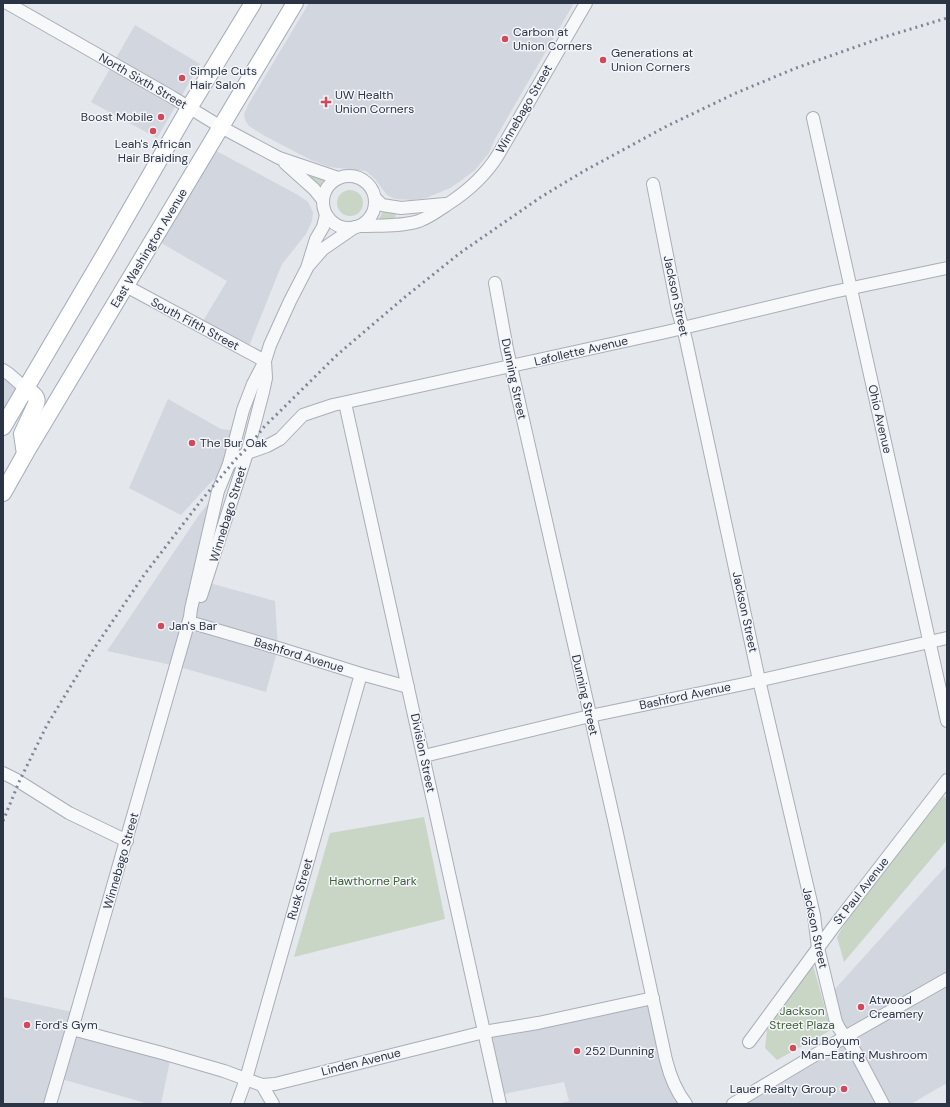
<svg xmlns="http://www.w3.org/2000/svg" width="950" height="1107" font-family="'DM Sans',sans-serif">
<rect width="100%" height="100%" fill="#e4e7ec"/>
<!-- built -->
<g fill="#d2d6de">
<path d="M 309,3 L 574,3 L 495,139 L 489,153 L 475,170 L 459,182 L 450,188 L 426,198 L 413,200 L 395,199 L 387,195 L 375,179 L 366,171 L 329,167 L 311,160 L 263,135 L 249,126 L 245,120 L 244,114 L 249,103 Z"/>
<path d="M 135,25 L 200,64 L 157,138 L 91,102 Z"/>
<path d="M 209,147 L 298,195 L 308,202 L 313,212 L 312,221 L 306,234 L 282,264 L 247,351 L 200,326 L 227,281 L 163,244 L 156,236 Z"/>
<path d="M 3,370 L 25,388 L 3,427 Z"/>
<path d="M 168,399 L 221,429 L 237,431 L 227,469 L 212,481 L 181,515 L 129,488 Z"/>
<path d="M 218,491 L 198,580 L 275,601 L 278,648 L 266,692 L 176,666 L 107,651 L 199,515 Z"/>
<path d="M 947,865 L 947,1083 L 911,1104 L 733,1104 L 845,1037 L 834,990 Z"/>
<path d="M 3,997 L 77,1013 L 72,1029 L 171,1056 L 161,1104 L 149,1104 L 58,1078 L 50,1104 L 3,1104 Z"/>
<path d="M 653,998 L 668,1067 L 686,1104 L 557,1104 L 569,1101 L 564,1082 L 498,1095 L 484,1032 Z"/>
</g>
<!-- green -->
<g fill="#c9d6c5">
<path d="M 312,175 L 325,180 L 320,187 L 310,180 Z"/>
<circle cx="350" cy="203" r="13"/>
<path d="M 383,211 L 396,213 L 395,219 L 379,219 Z"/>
<path d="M 944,796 L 947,800 L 947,840 L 844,962 L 837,937 L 861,896 Z"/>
<path d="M 424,817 L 445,919 L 294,957 L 330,833 Z"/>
<path d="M 813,965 L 831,1030 L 777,1060 L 765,1048 L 768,1022 Z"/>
</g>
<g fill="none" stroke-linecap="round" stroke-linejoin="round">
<!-- minor casing -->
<g stroke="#a9aeb7" stroke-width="14">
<g id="minor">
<path d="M 7,3 L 172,97 L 221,127 L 279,158 L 338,178"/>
<path d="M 813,118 L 947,721"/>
<path d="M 285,163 L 314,189 L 323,200"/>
<circle cx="349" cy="202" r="26"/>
<path d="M 653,184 L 678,311 L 686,340 L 759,680 L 814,915 L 818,948 L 836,1022 L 839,1028 L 856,1053 L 883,1104"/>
<path d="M 376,199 L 382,205 L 401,208 L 445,204"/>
<path d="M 359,226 C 378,225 400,227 419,221 C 430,217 439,210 448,204 C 468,191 485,176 498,155 L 586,3"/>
<path d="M 309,265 L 323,249 L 355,227"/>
<path d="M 495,283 L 507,349 L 616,829 L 666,1060 C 670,1076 676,1091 686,1104"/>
<path d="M 126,286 L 265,361"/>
<path d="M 3,370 L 9,374 L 25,388"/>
<path d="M 345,403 L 500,1104"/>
<path d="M 229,464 L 247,453 L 267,446 L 280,439 L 303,415 L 333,405 L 666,332 L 833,292 L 947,268"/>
<path d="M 201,596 L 247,453 L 263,392 L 266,378 L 265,361"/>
<path d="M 189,622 L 278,648 L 361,674 L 408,687"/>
<path d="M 424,756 L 590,716 L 744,684 L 947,638"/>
<path d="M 3,773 L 15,779 L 69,813 L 127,841"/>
<path d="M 72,1029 L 162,1053 L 224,1071 L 262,1085 L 275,1084 L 484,1032 L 538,1023 L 653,998"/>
<path d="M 749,1042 L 835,925 L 947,780"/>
<path d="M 262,1085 L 273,1104"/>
<path d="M 50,1104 L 72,1029 L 190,617 L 191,609 L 218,491 L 229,464 L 243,410 L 253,384 L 265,361 L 270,345 L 290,301 L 307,268 L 316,239 L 323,227 L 326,215"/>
<path d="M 237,1104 L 246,1079 L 361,674"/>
<path d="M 733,1104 L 845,1037 L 947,979"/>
</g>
</g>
<!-- major casing -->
<g stroke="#a3abb8" stroke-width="18">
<g id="major">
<path d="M 3,427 L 106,252 L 189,108 L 253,3"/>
<path d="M 25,454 L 22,434 L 36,404 C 39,396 31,393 25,388"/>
<path d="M 3,493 L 25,454 L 295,3"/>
</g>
</g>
<!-- minor -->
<use href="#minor" stroke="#f7f8fa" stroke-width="12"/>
<!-- major -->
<use href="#major" stroke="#fff" stroke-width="16"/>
<!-- rail -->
<path stroke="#7d8696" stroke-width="3" stroke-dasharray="2 4" stroke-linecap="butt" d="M 3,821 L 19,782 L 47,725 L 89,656 L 144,575 L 200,502 L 235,460 L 249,446 L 264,427 L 337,355 L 405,297 L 460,253 L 541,197 L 584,171 L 667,126 L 736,93 L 796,68 L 881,38 L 947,18"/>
</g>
<!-- markers -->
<g fill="#d1495b" stroke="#f4f6f9" stroke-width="1.5">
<circle cx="505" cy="39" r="4"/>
<circle cx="603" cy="60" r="4"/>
<circle cx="182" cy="78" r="4"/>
<path d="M324 96h4v4h4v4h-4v4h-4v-4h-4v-4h4z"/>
<circle cx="161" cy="117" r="4"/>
<circle cx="153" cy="131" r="4"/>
<circle cx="192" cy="443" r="4"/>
<circle cx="161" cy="626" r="4"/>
<circle cx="861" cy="1007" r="4"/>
<circle cx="27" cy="1025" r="4"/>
<circle cx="793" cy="1048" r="4"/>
<circle cx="577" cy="1051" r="4"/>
<circle cx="844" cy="1089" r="4"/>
</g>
<g text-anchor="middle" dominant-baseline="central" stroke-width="3" stroke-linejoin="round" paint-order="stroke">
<!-- poi labels -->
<g font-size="12" fill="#2b3445" stroke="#f4f6f9" text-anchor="start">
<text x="513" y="32">Carbon at<tspan x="513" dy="14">Union Corners</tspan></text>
<text x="611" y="53">Generations at<tspan x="611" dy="14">Union Corners</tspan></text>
<text x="190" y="71">Simple Cuts<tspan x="190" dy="14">Hair Salon</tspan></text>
<text x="335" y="95">UW Health<tspan x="335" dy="14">Union Corners</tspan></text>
<text x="153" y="117" text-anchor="end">Boost Mobile</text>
<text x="153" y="144" text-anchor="middle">Leah's African<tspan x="153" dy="14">Hair Braiding</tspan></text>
<text x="200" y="443">The Bur Oak</text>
<text x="169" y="626">Jan's Bar</text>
<text x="869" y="1000">Atwood<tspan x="869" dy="14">Creamery</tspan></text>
<text x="35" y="1025">Ford's Gym</text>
<text x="801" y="1041">Sid Boyum<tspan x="801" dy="14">Man-Eating Mushroom</tspan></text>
<text x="585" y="1051">252 Dunning</text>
<text x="836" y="1089" text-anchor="end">Lauer Realty Group</text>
</g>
<!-- street labels -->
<g font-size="12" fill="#2b3445" stroke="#f4f6f9">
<text transform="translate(143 81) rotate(30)">North Sixth Street</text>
<text transform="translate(524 109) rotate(-60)">Winnebago Street</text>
<text transform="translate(149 248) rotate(-59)">East Washington Avenue</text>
<text transform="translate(676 296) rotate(78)">Jackson Street</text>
<text transform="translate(195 324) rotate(28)">South Fifth Street</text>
<text transform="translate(581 351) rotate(-13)">Lafollette Avenue</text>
<text transform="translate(514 379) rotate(78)">Dunning Street</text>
<text transform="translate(880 419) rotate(77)">Ohio Avenue</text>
<text transform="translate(228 514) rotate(-73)">Winnebago Street</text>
<text transform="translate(745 612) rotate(78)">Jackson Street</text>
<text transform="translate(299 655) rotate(17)">Bashford Avenue</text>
<text transform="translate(585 695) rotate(77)">Dunning Street</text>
<text transform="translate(685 696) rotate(-12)">Bashford Avenue</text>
<text transform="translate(423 753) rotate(78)">Division Street</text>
<text transform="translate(121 861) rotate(-74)">Winnebago Street</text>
<text transform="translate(300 889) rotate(-74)">Rusk Street</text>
<text transform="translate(861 891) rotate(-52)">St Paul Avenue</text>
<text transform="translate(815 928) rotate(78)">Jackson Street</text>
<text transform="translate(361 1062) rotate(-14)">Linden Avenue</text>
</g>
<!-- park labels -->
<g font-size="12" fill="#3f6138" stroke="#f4f6f9">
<text x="373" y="881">Hawthorne Park</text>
<text x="802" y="1011">Jackson<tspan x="802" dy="14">Street Plaza</tspan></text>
</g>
</g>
<!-- border -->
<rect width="950" height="1107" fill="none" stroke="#2b3445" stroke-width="8"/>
</svg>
